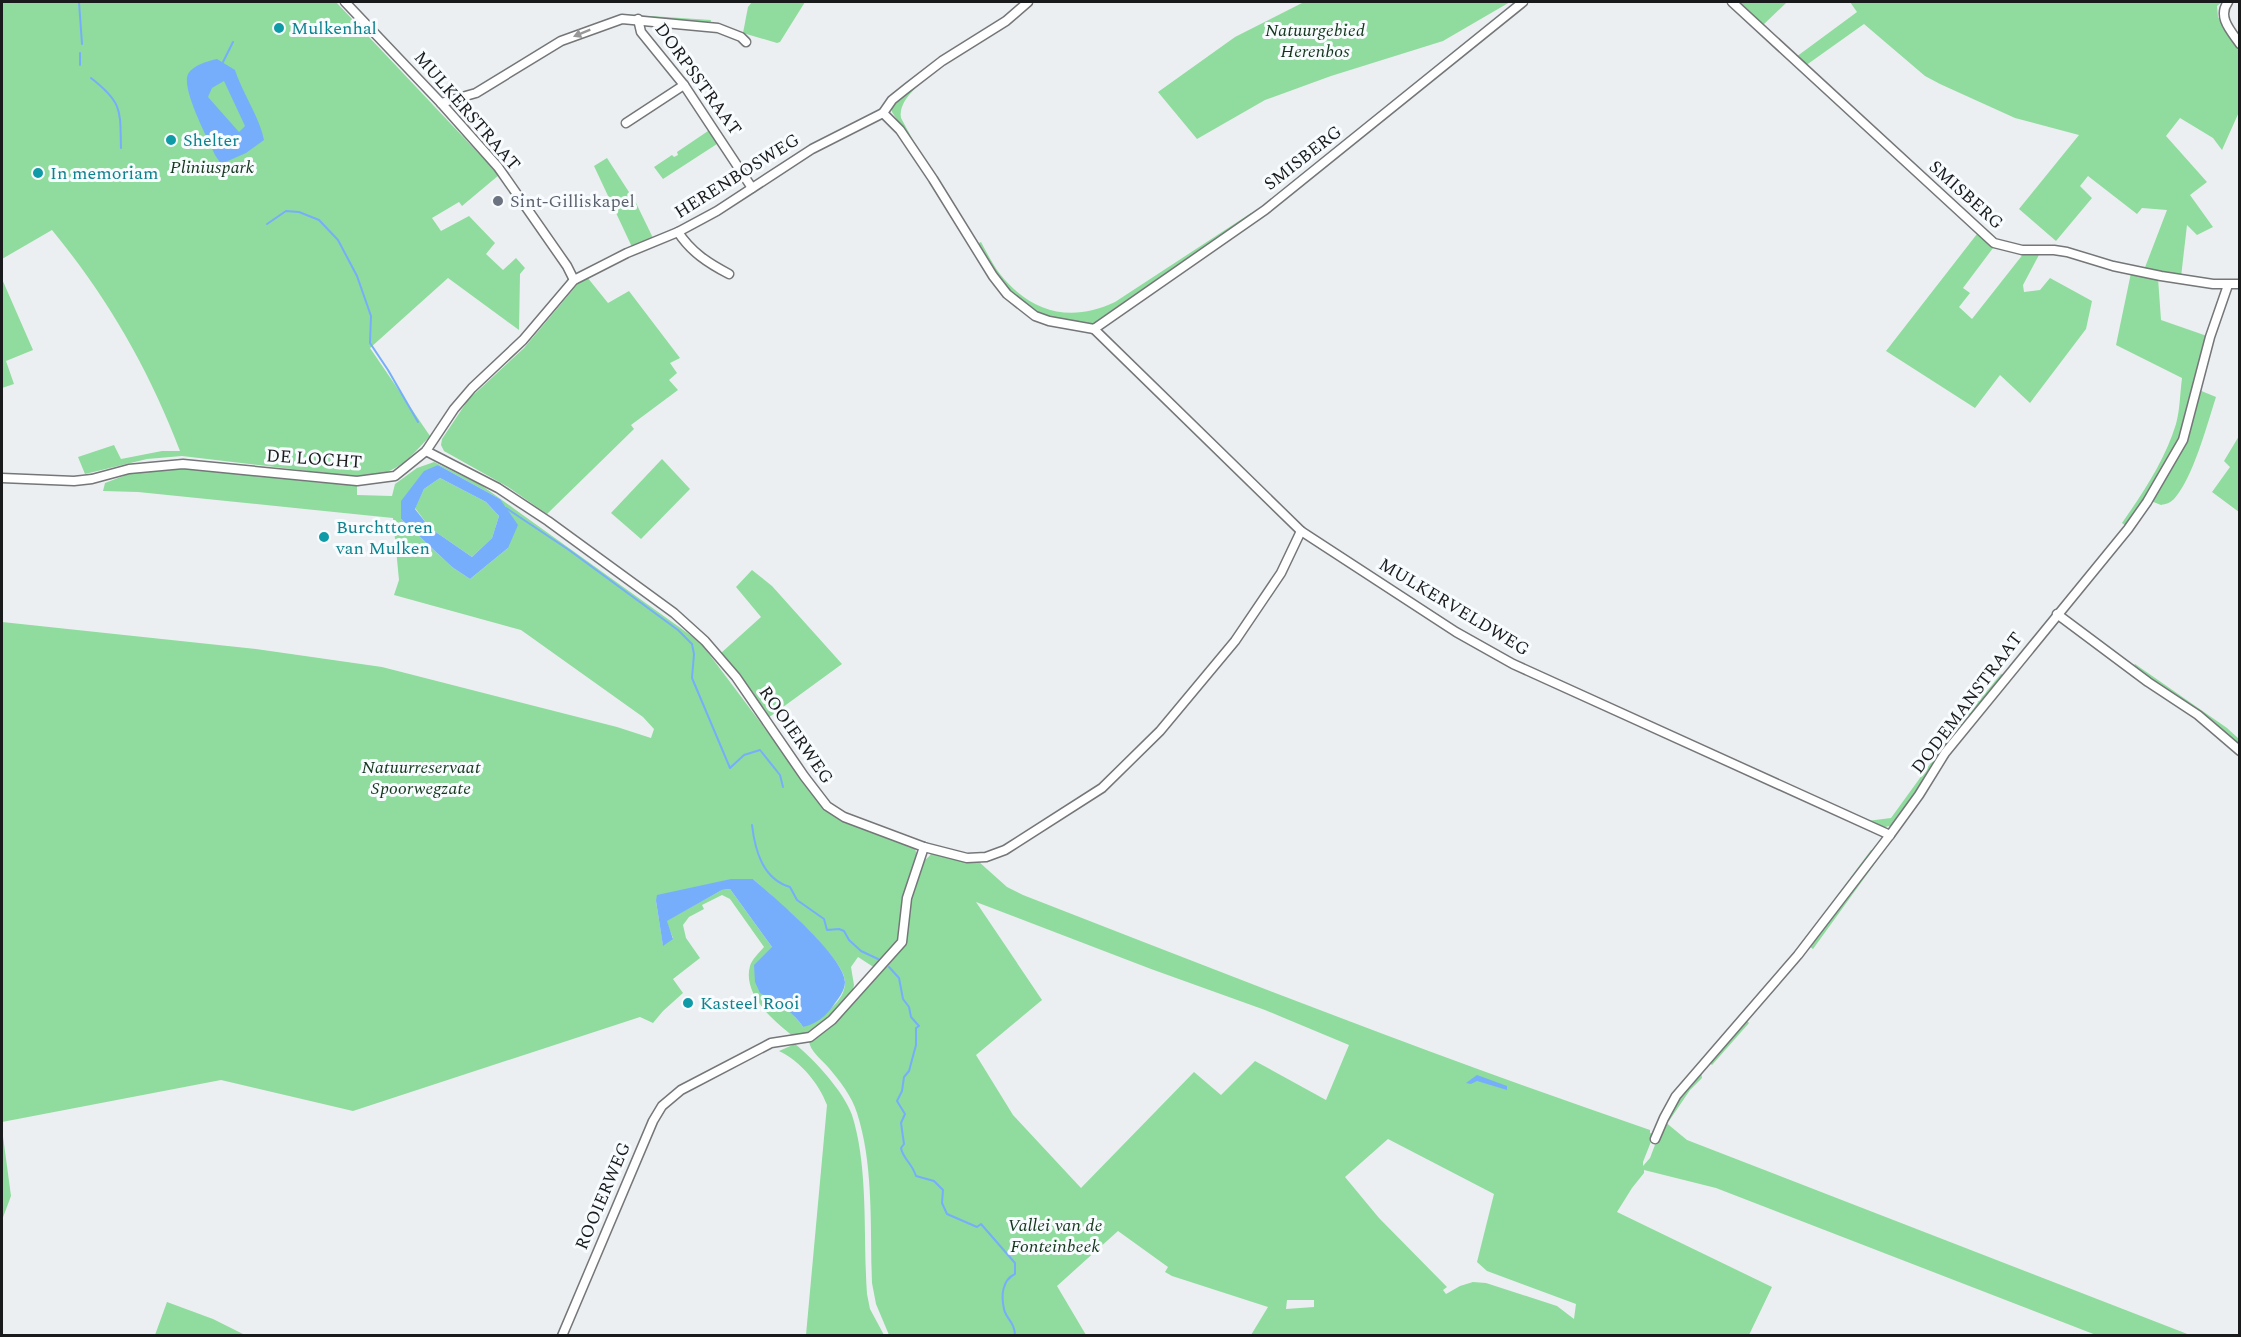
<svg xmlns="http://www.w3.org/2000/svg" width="2241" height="1337" font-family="Spectral,serif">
<rect width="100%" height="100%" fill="#eceff1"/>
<!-- green -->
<g fill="#8fdc9e" fill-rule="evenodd">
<path d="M 2,2 L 336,2 L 499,175 L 462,206 L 459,202 L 432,218 L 441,231 L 469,216 L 495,243 L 486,254 L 503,270 L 516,258 L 525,268 L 520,274 L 519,330 L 448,278 L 370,348 L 430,436 C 409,459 399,471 368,478 L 182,456 L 147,459 L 85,474 L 78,457 L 114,445 L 121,459 L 162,451 L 180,451 C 149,369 107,297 52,230 L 2,259 Z"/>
<path d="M 752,2 L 805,2 L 780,42 L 777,43 L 743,33 L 748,7 Z"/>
<path d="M 1304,2 L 1510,2 L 1443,41 L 1331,76 L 1265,100 L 1197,139 L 1158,92 L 1235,37 Z"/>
<path d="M 1735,2 L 1787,2 L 1762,26 Z"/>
<path d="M 1850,2 L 2222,2 L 2217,6 L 2218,17 L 2239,51 L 2239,112 L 2222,150 L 2213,138 L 2180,118 L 2166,136 L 2207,182 L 2190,195 L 2213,227 L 2197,235 L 2187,225 L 2181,277 L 2144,270 L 2167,210 L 2142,208 L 2137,214 L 2088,176 L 2080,186 L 2092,198 L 2056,241 L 2019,209 L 2079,135 L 2015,118 L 1940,84 L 1925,76 L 1864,24 L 1805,66 L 1796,57 L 1857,12 Z"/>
<path d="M 621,14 L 711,20 L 710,25 Z"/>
<path d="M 933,72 C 921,84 898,99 901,118 L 926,164 L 892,112 L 891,106 Z"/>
<path d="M 711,129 L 720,142 L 663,179 L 654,167 L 672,155 L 674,157 L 678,155 L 677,152 Z"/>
<path d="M 607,158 L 636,203 L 653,238 L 632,247 L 594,166 Z"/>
<path d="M 1251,213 L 1253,216 L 1098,324 L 1087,326 L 1038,314 L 1020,303 L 997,278 L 977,244 L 981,242 C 987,253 993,265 1000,274 C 1031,313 1071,323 1115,302 Z"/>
<path d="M 1977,234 L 1993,248 L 1963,288 L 1970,293 L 1959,307 L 1972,319 L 2024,253 L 2040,253 L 2023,285 L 2024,292 L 2040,290 L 2050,278 L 2092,301 L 2086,329 L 2030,403 L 2000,375 L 1975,408 L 1886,351 Z"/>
<path d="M 2131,273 L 2158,278 L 2161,320 L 2207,336 L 2199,390 L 2216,397 C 2207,425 2193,478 2174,499 C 2170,503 2166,504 2161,505 L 2146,499 L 2126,526 L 2122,523 C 2143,493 2165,460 2176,424 C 2180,410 2180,393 2182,378 L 2116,345 Z"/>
<path d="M 587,277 L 608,303 L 629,291 L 632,295 L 680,358 L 670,363 L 677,373 L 669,380 L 678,390 L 631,425 L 634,429 L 547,514 L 508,487 L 444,451 L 441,445 L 442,439 L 468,400 L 524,348 L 577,285 Z"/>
<path d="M 2,279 L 33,350 L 6,361 L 14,384 L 2,388 Z"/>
<path d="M 2239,436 L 2239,512 L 2212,492 L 2230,467 L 2224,461 Z"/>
<path d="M 662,459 L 690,489 L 641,539 L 611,513 Z"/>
<path d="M 434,462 L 481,485 L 693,637 L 703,646 L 823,806 L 914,847 L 917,854 L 901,938 L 875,968 L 858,957 L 851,967 L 854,985 L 852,994 L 811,1034 L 794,1037 C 775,1022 742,995 750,966 C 752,959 759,953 764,947 L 730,899 L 722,895 L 702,905 L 704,909 L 689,917 L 683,925 L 686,938 L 700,958 L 673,979 L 683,993 L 663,1011 L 653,1023 L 640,1017 L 353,1111 L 221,1080 L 2,1122 L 2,622 L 256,649 L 382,667 L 617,727 L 651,738 L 654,729 L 643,717 L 521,630 L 394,595 L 399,580 L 393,518 L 138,492 L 103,491 L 105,483 L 134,472 L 176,466 L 312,482 L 357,485 L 357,495 L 392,496 L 395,484 L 417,468 ZM 438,465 L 500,499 L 508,548 L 470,579 L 452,567 L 401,519 ZM 753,879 C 773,897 844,957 845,981 C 846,1003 819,1017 803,1027 C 794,1014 784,1004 769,998 L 772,947 L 730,889 L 722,890 L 666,921 L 673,938 L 663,945 L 656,901 Z"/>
<path d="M 440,478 L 486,502 L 499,516 L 492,538 L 472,557 L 430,528 L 415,508 L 424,489 Z"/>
<path d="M 752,570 L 772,586 L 842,664 L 768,718 L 721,653 L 761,617 L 736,587 Z"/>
<path d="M 2135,664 L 2227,728 L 2239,739 L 2239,743 L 2133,667 Z"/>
<path d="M 2001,674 L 2004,675 L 1922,784 L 1894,825 L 1881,828 L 1867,821 L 1891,818 L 1954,731 Z"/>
<path d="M 1871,850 L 1881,855 L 1813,949 L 1805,943 L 1790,959 Z"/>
<path d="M 932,852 L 978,861 L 1007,887 L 1023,895 C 1231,976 1439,1058 1650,1130 L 1650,1133 L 1654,1134 L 1643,1162 L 1643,1166 L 1650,1158 L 1664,1121 L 1687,1140 L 2190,1335 L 2096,1335 L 1716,1188 L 1644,1170 L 1644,1173 L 1632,1188 L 1617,1212 L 1772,1287 L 1749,1335 L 1251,1335 L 1268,1307 L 1172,1276 L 1165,1272 L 1168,1267 L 1118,1231 L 1057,1286 L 1086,1335 L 889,1335 L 876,1304 L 872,1283 C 870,1229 874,1165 857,1113 C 852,1096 839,1080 828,1067 C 821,1059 810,1051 809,1041 L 903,944 C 909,929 907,914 910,898 C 913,886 917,873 923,862 C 926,858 929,858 932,852 ZM 976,902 L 1151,969 L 1265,1010 L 1349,1045 L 1326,1100 L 1255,1061 L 1221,1095 L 1194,1072 L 1081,1188 L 1013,1115 L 976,1055 L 1042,1000 ZM 1388,1139 L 1494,1194 L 1477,1262 L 1487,1271 L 1576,1304 L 1574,1319 L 1557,1306 L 1486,1283 L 1473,1282 L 1460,1286 L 1446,1294 L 1443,1290 L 1447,1287 L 1379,1218 L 1345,1177 ZM 1287,1300 L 1314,1300 L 1314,1307 L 1286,1309 Z"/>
<path d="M 1746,1020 L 1749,1023 L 1712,1065 L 1708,1062 Z"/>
<path d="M 795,1044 C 814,1059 844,1092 852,1115 C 869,1168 863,1239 867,1294 L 870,1309 L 884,1335 L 806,1335 L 827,1105 C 819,1083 800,1061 779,1051 Z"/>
<path d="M 1701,1071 L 1702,1078 L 1690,1090 L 1669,1121 L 1666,1120 L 1671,1109 Z"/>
<path d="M 2,1129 L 11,1196 L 2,1220 Z"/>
<path d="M 167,1302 L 213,1319 L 245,1335 L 155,1335 Z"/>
</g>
<!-- water -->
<g fill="#77aefb" fill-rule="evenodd">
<path d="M 217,59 L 235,70 C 243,94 259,116 264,140 L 246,153 L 221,164 L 215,155 C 208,139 181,89 188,74 C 193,65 208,61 217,59 ZM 224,81 L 245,126 L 239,132 L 208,97 L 212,88 Z"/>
<path d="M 438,465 L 500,499 L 518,525 L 508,548 L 470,579 L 452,567 L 401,519 L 401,501 L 424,471 ZM 440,478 L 486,502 L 499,516 L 492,538 L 472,557 L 430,528 L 415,509 L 424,489 Z"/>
<path d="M 731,879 L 753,879 C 773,896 845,957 845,982 C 845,991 838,999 833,1006 C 825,1017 816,1024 803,1027 C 790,1008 779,1004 760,993 L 755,982 L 754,965 L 772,947 L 730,889 L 722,890 L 667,921 L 673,939 L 663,946 L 656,901 L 657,895 Z"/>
<path d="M 1477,1075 L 1507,1086 L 1507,1090 L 1477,1081 L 1471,1084 L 1466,1083 Z"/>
</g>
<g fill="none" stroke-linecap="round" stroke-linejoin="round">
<!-- stream -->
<g stroke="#77aefb" stroke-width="2">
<path d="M 79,2 L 82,44"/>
<path d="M 223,62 L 233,42"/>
<path d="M 80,65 L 80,53"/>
<path d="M 91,78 C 123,103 120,110 121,148"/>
<path d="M 267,224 L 286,211 L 299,212 L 319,220 L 338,240 L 357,276 L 371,316 L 370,343 L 388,370 L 418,422"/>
<path d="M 506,508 L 569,550 L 678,630 L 692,644 L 694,654 L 692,678 L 730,768 L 744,755 L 760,750 L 780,775 L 783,787"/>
<path d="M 752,825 C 755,851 763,879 790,887 L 797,900 L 824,919 L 827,930 L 839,929 L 844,931 L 849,940 L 861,951 L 878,959"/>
<path d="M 889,967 L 899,978 L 903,999 L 909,1007 L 911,1017 L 919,1026 L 916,1028 L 916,1045 L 909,1071 L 904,1077 L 902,1091 L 897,1101 L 905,1114 L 901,1123 L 904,1144 L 901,1148 C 903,1159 912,1163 916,1176 L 934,1181 L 943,1190 L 942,1203 L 947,1214 L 977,1227 L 981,1224 L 1015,1263 L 1015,1274 C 1002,1280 1001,1296 1004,1309 C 1006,1319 1015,1322 1015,1336"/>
</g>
<!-- street casing -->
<g stroke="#747678" stroke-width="11">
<g id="street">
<path d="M 345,2 L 441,103 L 498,167 L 567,266 L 574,280"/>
<path d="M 1732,2 L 1994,243 L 2022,250 L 2054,250 L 2067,252 L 2113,266 L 2161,276 L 2213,284 L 2240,284"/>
<path d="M 2228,2 C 2217,17 2231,31 2240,44"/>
<path d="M 638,19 L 641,32 L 684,85 L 752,188"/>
<path d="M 441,103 L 476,93 L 561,41 L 622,19 L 718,28 L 741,37 L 746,42"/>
<path d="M 883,113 L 900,130 L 933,179 L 993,276 L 1007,294 L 1035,316 L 1049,321 L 1094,329"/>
<path d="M 626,123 L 684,85"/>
<path d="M 678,232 C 691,252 708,263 729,274"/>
<path d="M 1094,329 L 1301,531 L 1456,632 L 1513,664 L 1890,835"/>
<path d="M 1094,329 L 1265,210 L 1523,2"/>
<path d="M 426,451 L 498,488 L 548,521 L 674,613 L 705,641 L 736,677 L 804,776 L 827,806 L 844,817 L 924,847 L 967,858 L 986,857 L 1005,850 L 1102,788 L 1160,731 L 1235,641 L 1281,573 L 1301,531"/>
<path d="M 2,478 L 74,481 L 92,479 L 129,469 L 183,464 L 357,481 L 395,476 L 426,451 L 454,409 L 472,388 L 523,340 L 574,280 L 627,253 L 678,232 L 717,211 L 812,149 L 883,113 L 892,100 L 907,88 L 942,61 L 1006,21 L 1028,2"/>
<path d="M 2057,614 L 2148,682 L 2198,715 L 2240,751"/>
<path d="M 1655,1139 L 1664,1118 L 1676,1096 L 1798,955 L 1890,835 L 1919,795 L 1945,753 L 2128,529 L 2147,502 L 2183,440 L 2210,337 L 2228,285"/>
<path d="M 562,1336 L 653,1121 L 662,1106 L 681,1090 L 771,1043 L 810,1037 L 832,1020 L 902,942 L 907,898 L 924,847"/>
</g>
</g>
<!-- street -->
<use href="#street" stroke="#fff" stroke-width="8"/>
</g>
<!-- one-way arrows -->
<defs><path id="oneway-solid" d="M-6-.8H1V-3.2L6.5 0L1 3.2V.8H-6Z" transform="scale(1.5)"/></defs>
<use fill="#989898" href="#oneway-solid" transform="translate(582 33) rotate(158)"/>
<!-- markers -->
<g fill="#0f9aa8" stroke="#f9fcfe" stroke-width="2">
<circle cx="279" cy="28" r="6"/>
<circle cx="171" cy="140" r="6"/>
<circle cx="38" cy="173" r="6"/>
<circle cx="324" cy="537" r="6"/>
<circle cx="688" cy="1003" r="6"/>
</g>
<circle fill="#6b7280" stroke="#f9fcfe" stroke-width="2" cx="498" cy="201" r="6"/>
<g text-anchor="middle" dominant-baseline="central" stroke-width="6" stroke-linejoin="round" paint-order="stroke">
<!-- culture labels -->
<g font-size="18" fill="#0d838f" stroke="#f9fcfe" text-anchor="start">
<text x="291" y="28">Mulkenhal</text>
<text x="183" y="140">Shelter</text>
<text x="50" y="173">In memoriam</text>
<text x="336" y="527">Burchttoren<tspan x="336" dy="21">van Mulken</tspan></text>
<text x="700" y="1003">Kasteel Rooi</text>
</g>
<!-- park labels -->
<g font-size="18" font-style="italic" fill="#13361c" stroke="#f9fcfe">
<text x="1315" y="30">Natuurgebied<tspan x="1315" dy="21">Herenbos</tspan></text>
<text x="212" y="167">Pliniuspark</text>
<text x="421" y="767">Natuurreservaat<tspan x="421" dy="21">Spoorwegzate</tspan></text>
<text x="1055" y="1225">Vallei van de<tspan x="1055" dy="21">Fonteinbeek</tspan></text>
</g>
<!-- street labels -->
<g font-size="18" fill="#191a1b" stroke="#f9fcfe">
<text transform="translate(698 79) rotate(54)">DORPSSTRAAT</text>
<text transform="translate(467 111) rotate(49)">MULKERSTRAAT</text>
<text transform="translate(1303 158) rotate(-38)">SMISBERG</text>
<text transform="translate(737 176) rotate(-32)">HERENBOSWEG</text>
<text transform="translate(1966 195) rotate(42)">SMISBERG</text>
<text transform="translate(314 459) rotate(4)">DE LOCHT</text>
<text transform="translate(1454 607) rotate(31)">MULKERVELDWEG</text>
<text transform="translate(1967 703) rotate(-53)">DODEMANSTRAAT</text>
<text transform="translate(796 735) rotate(55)">ROOIERWEG</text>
<text transform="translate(603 1196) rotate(-67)">ROOIERWEG</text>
</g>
<!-- worship labels -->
<g font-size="18" fill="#5b616d" stroke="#f9fcfe" text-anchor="start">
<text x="510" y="201">Sint-Gilliskapel</text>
</g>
</g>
<!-- border -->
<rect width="2241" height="1337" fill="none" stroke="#191a1b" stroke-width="6"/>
</svg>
